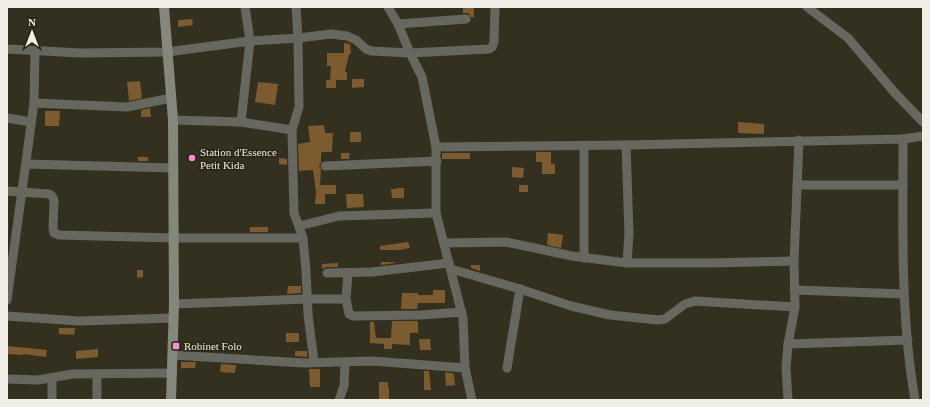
<svg xmlns="http://www.w3.org/2000/svg" width="930" height="407" font-family="Georgia,serif">
<rect width="100%" height="100%" fill="#343020"/>
<!-- building -->
<g fill="#7b5b2f">
<path d="M 463,7 L 474,7 L 474,17 L 471,17 L 468,13 L 463,13 Z"/>
<path d="M 192,19 L 193,25 L 178,27 L 178,20 Z"/>
<path d="M 344,43 L 350,44 L 351,54 L 349,54 L 345,72 L 347,72 L 347,80 L 330,80 L 331,66 L 327,66 L 327,53 L 344,53 Z"/>
<path d="M 352,79 L 364,79 L 364,87 L 352,88 Z"/>
<rect x="326" y="80" width="10" height="8"/>
<path d="M 140,81 L 142,98 L 143,98 L 129,101 L 127,82 Z"/>
<path d="M 258,82 L 278,84 L 275,105 L 255,102 Z"/>
<path d="M 150,108 L 151,117 L 141,117 L 141,110 Z"/>
<path d="M 45,111 L 60,111 L 59,126 L 45,126 Z"/>
<path d="M 738,122 L 764,124 L 764,134 L 738,133 Z"/>
<path d="M 324,125 L 325,133 L 333,133 L 332,152 L 322,152 L 321,154 L 321,162 L 319,166 L 321,170 L 320,185 L 336,185 L 336,194 L 325,194 L 325,204 L 315,204 L 316,192 L 313,170 L 299,171 L 298,144 L 310,142 L 308,126 Z"/>
<rect x="350" y="132" width="11" height="10"/>
<path d="M 536,152 L 551,152 L 551,164 L 555,164 L 555,174 L 542,174 L 542,162 L 536,162 Z"/>
<path d="M 341,153 L 350,153 L 349,159 L 341,159 Z"/>
<rect x="442" y="153" width="28" height="6"/>
<path d="M 138,157 L 148,157 L 148,161 L 137,161 L 138,161 Z"/>
<path d="M 279,158 L 287,159 L 287,165 L 279,164 Z"/>
<path d="M 512,167 L 524,168 L 523,178 L 512,177 Z"/>
<rect x="519" y="185" width="9" height="7"/>
<path d="M 396,188 L 404,188 L 404,198 L 392,198 L 391,189 L 396,189 Z"/>
<path d="M 346,194 L 363,194 L 364,207 L 347,208 Z"/>
<rect x="250" y="227" width="18" height="5"/>
<path d="M 548,233 L 563,235 L 561,248 L 547,245 Z"/>
<path d="M 408,242 L 410,248 L 399,250 L 380,250 L 380,246 Z"/>
<path d="M 381,262 L 395,262 L 395,263 L 381,265 Z"/>
<path d="M 338,263 L 338,267 L 326,267 L 322,269 L 322,264 Z"/>
<path d="M 471,265 L 480,265 L 480,271 L 471,268 Z"/>
<path d="M 137,270 L 143,270 L 143,277 L 137,278 Z"/>
<path d="M 288,286 L 301,286 L 301,293 L 287,294 Z"/>
<path d="M 433,290 L 445,290 L 445,303 L 418,303 L 417,309 L 401,309 L 402,293 L 418,293 L 418,295 L 433,295 Z"/>
<path d="M 392,321 L 418,321 L 418,333 L 410,333 L 410,345 L 392,344 L 392,349 L 384,349 L 384,344 L 370,343 L 370,322 L 374,322 L 376,338 L 391,338 Z"/>
<path d="M 59,328 L 75,328 L 74,335 L 59,334 Z"/>
<rect x="286" y="333" width="13" height="9"/>
<path d="M 419,339 L 430,339 L 431,350 L 420,350 Z"/>
<path d="M 7,346 L 47,350 L 46,357 L 23,354 L 23,355 L 7,354 Z"/>
<path d="M 98,349 L 98,357 L 76,359 L 76,351 Z"/>
<path d="M 295,351 L 307,351 L 307,357 L 295,356 Z"/>
<path d="M 181,362 L 196,362 L 195,368 L 181,368 Z"/>
<path d="M 221,364 L 236,365 L 235,373 L 220,372 Z"/>
<path d="M 309,369 L 320,369 L 320,387 L 310,387 Z"/>
<path d="M 424,371 L 429,371 L 431,390 L 424,390 Z"/>
<path d="M 445,372 L 454,374 L 455,385 L 446,386 Z"/>
<path d="M 379,382 L 388,382 L 388,387 L 389,387 L 389,400 L 379,400 Z"/>
</g>
<g fill="none" stroke-linecap="round" stroke-linejoin="round">
<!-- street -->
<g stroke="#666860" stroke-width="9">
<path d="M 296,7 L 298,38 L 299,107 L 292,130 L 294,213 L 303,238 L 306,271 L 308,314 L 314,362"/>
<path d="M 388,7 L 398,24 L 410,53 L 422,77 L 436,147 L 436,213 L 463,318 L 465,368 L 472,400"/>
<path d="M 807,7 L 848,38 L 895,93 L 923,122"/>
<path d="M 398,24 L 466,19"/>
<path d="M 7,49 L 80,53 L 167,52 L 250,41 L 298,38 L 331,34 L 347,36 L 356,40 L 366,49 L 371,51 L 410,53 L 489,49 L 492,47 L 494,42 L 495,7"/>
<path d="M 34,103 L 127,107 L 171,98"/>
<path d="M 7,118 L 31,122"/>
<path d="M 173,120 L 241,122 L 292,130"/>
<path d="M 241,122 L 250,41 L 245,7"/>
<path d="M 903,139 C 903,226 900,314 915,400"/>
<path d="M 626,145 L 629,234 L 627,263"/>
<path d="M 436,147 L 626,145 L 903,139 L 923,136"/>
<path d="M 26,164 L 173,168"/>
<path d="M 325,166 L 437,161"/>
<path d="M 797,185 L 903,185"/>
<path d="M 7,191 L 49,194 L 52,196 L 54,200 L 53,229 L 54,233 L 59,235 L 174,238 L 303,238"/>
<path d="M 299,226 L 339,216 L 436,213"/>
<path d="M 444,243 L 506,242 L 572,256 L 627,263 L 709,263 L 794,261"/>
<path d="M 584,258 L 584,146"/>
<path d="M 451,269 L 520,289 L 571,306 L 610,315 L 658,320 L 665,319 L 685,304 L 695,301 L 795,307"/>
<path d="M 327,273 L 372,272 L 449,263"/>
<path d="M 348,273 L 346,299 L 349,314 L 353,316 L 421,315 L 462,312"/>
<path d="M 794,290 L 904,294"/>
<path d="M 7,300 L 34,103 L 35,51"/>
<path d="M 174,304 L 307,299 L 346,299"/>
<path d="M 7,316 L 79,321 L 173,318"/>
<path d="M 788,344 L 908,340"/>
<path d="M 172,355 L 305,363 L 372,361 L 465,368"/>
<path d="M 507,368 L 520,289"/>
<path d="M 97,374 L 97,400"/>
<path d="M 52,378 L 52,400"/>
<path d="M 7,379 L 38,380 L 73,374 L 172,373"/>
<path d="M 339,400 L 344,386 L 345,362"/>
<path d="M 788,400 L 786,368 L 788,344 L 795,307 L 794,261 L 799,140"/>
</g>
<!-- secondary -->
<path stroke="#84877b" stroke-width="10" d="M 164,7 L 173,120 L 174,304 L 171,400"/>
</g>
<!-- markers -->
<g fill="#f690d0" stroke="#2a2616" stroke-width="1.5">
<circle cx="192" cy="158" r="4"/>
<rect x="172" y="342" width="8" height="8" rx="2"/>
</g>
<g text-anchor="middle" dominant-baseline="central" stroke-width="3" stroke-linejoin="round" paint-order="stroke">
<!-- poi labels -->
<g font-size="11" fill="#f1efe5" stroke="#2a2616" text-anchor="start">
<text x="200" y="152">Station d'Essence<tspan x="200" dy="13">Petit Kida</tspan></text>
<text x="184" y="346">Robinet Folo</text>
</g>
</g>
<!-- border -->
<rect width="930" height="407" fill="none" stroke="#f1efe5" stroke-width="16"/>
<!-- north arrow -->
<g transform="translate(32 32)" stroke="#2a2616" stroke-width="3" paint-order="stroke">
<path d="M0-3L7 15L0 10L-7 15Z" fill="#f1efe5"/>
<text y="-6" font-size="11" font-weight="bold" text-anchor="middle" fill="#f1efe5">N</text>
</g>
</svg>
